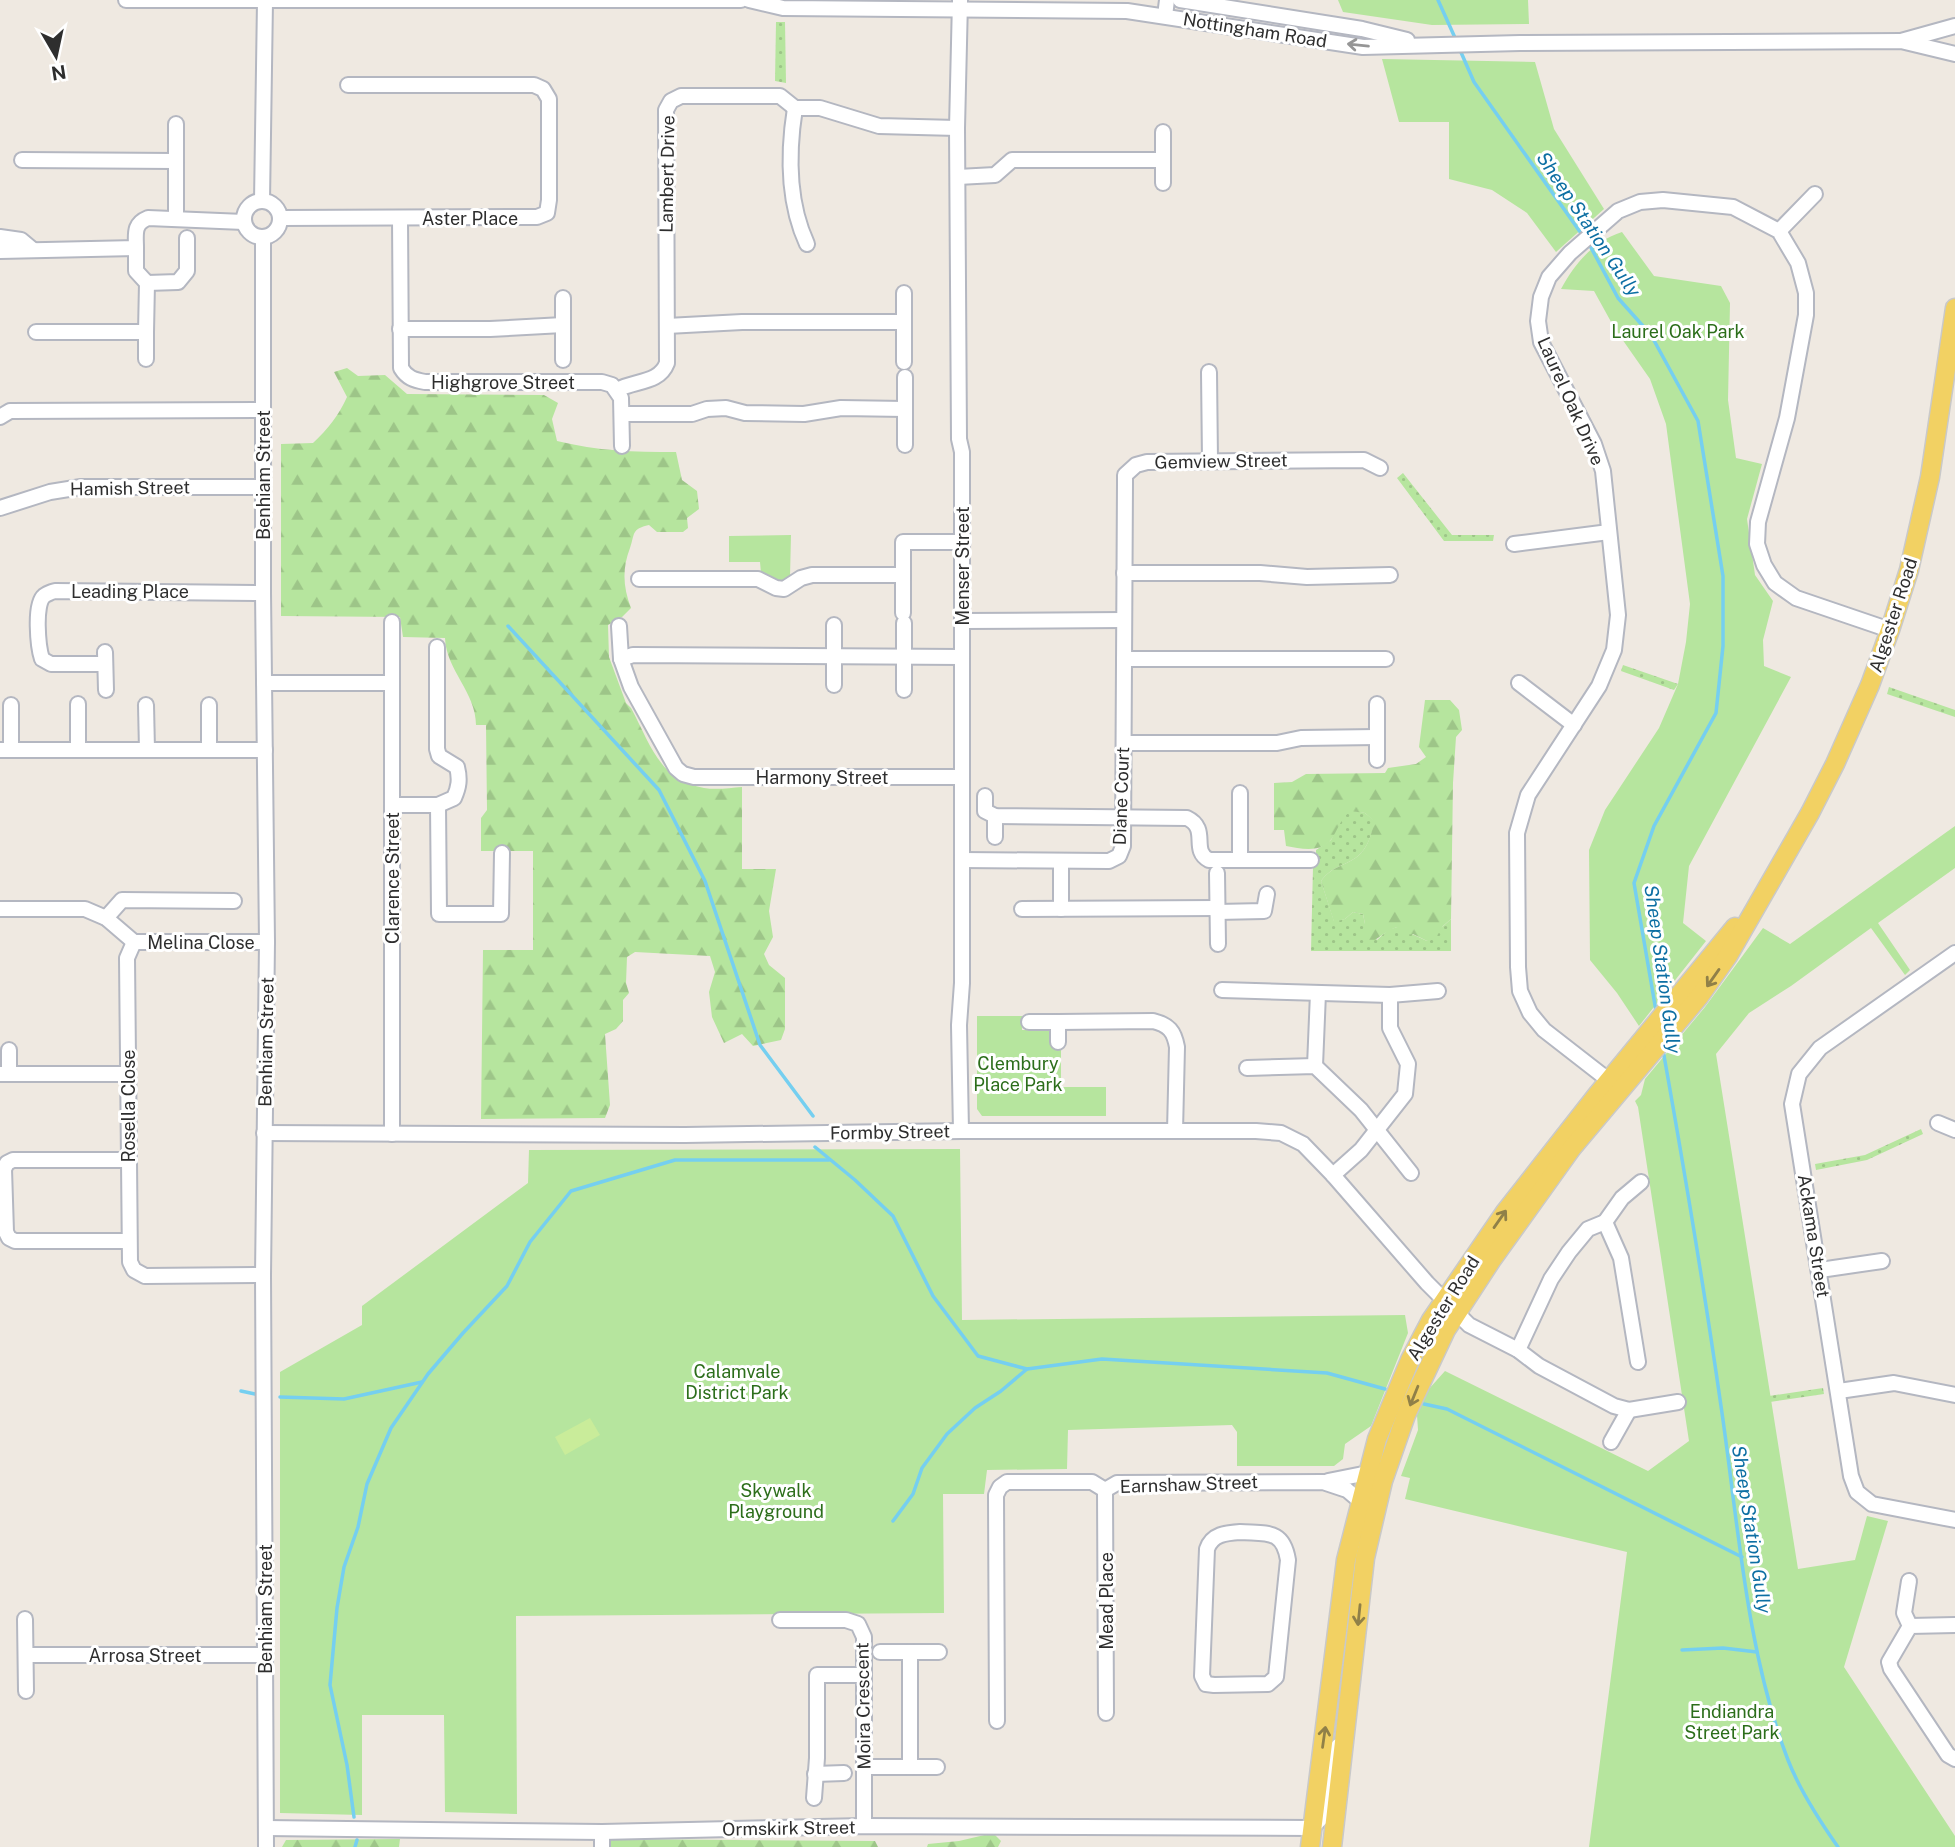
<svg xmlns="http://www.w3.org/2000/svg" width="1955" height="1847" font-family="'Public Sans',sans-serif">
<defs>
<pattern id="grass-dots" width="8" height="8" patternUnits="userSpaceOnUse" patternTransform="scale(1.75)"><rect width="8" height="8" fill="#b6e59e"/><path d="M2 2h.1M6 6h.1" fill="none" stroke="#9dc588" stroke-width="1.8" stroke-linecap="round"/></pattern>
<pattern id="forest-firs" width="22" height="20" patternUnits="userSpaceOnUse" patternTransform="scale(1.75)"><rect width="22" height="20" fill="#b6e59e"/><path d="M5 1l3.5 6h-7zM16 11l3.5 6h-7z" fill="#9dc588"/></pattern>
</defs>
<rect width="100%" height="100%" fill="#efe9e1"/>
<!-- grass -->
<g fill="url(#grass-dots)">
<path d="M 776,22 L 785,22 L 786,83 L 775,81 Z"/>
<path d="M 1403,473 L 1452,535 L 1494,535 L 1493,541 L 1444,541 L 1397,478 Z"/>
<path d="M 1623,665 L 1678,684 L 1674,690 L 1621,671 Z"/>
<path d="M 1889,687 L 1955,710 L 1955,717 L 1887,694 Z"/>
<path d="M 1350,810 L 1365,813 L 1375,821 C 1372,833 1368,848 1358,856 C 1344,867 1333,865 1321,881 L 1334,921 L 1345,919 L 1353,912 L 1363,914 L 1365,924 L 1377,940 L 1388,930 L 1397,927 L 1427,941 L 1451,919 L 1451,951 L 1311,951 L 1313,867 L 1316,867 L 1316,850 L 1331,840 L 1342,817 Z"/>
<path d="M 1921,1129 L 1923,1134 L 1867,1160 L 1816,1170 L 1815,1164 L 1865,1155 Z"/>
<path d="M 1823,1388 L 1824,1394 L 1770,1402 L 1769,1396 Z"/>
</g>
<!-- forest -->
<g fill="url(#forest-firs)">
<path d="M 347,368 L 358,376 L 385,375 L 407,394 L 544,395 L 558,403 L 552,419 L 557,441 C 598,451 633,452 676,452 L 682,480 L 697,491 L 699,509 L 687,518 L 688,528 L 683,532 L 657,532 L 649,525 C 631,529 635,534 630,548 C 622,569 623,587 631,608 L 622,617 L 608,625 L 609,657 L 626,703 L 631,708 C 651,745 659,780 704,788 C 716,790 730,788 742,787 L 742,869 L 776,869 L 769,911 L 773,937 L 764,954 L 769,965 L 785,978 L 785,1029 L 781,1040 L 753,1046 L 742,1034 L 724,1043 L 712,1017 L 709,992 L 715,972 L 710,956 L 635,952 L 627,957 L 626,983 L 629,993 L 623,1000 L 623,1021 L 616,1029 L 605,1034 L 610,1105 L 605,1118 L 481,1119 L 483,950 L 533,950 L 533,851 L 481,851 L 481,818 L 487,810 L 486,725 L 476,725 C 476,692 446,670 445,638 L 403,637 L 400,617 L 281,616 L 281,444 L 313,443 C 328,429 339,415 347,397 L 334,372 Z"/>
<path d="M 1425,700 L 1450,700 L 1459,710 L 1462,730 L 1456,737 L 1453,783 L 1451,919 L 1443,926 L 1435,939 L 1427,941 L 1413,934 L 1399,936 L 1397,927 C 1385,931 1378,940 1366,944 L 1361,935 L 1365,924 L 1363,914 L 1353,912 L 1345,919 L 1334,922 L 1321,881 C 1333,865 1344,867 1358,856 C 1368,848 1372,833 1374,821 L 1365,813 L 1350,811 C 1342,818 1339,826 1334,835 C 1324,854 1303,849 1286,846 L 1284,830 L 1274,830 L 1274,783 L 1292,782 L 1306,774 L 1385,773 L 1388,768 L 1416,764 L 1426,757 L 1419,747 Z"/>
<path d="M 993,1833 L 1001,1841 L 998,1847 L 927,1847 L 928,1844 L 959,1841 Z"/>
<path d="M 400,1839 L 399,1847 L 282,1847 L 286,1840 Z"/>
<path d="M 610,1839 L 875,1841 L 878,1847 L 610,1847 Z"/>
</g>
<!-- park -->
<g fill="#b6e59e">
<path d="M 1338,0 L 1528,0 L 1529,24 L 1432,25 L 1343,12 Z"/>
<path d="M 1382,59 L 1535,62 L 1554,129 L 1604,209 L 1556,252 L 1527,213 L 1492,190 L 1449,179 L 1449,122 L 1399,122 Z"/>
<path d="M 1622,232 L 1654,276 L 1721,286 L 1730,303 L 1728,400 L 1736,458 L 1762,464 L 1747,519 L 1755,575 L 1773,601 L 1763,640 L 1764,666 L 1791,677 L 1689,866 L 1683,923 L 1706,941 L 1639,1026 L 1617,993 L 1590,960 L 1589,850 L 1605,810 L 1659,728 L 1678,684 L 1686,642 L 1690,604 L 1666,424 L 1650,379 L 1615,329 L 1594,291 L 1561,289 C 1575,263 1594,241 1622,232 Z"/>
<path d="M 791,535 L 790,577 C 778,585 772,579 761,573 L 760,562 L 729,562 L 729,536 Z"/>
<path d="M 1955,826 L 1955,868 L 1878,923 L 1910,970 L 1905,975 L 1871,928 L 1791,986 L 1749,1013 L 1716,1054 L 1798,1569 L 1855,1560 L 1867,1516 L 1888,1521 L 1844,1667 L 1955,1836 L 1955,1847 L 1589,1847 L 1627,1552 L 1405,1499 L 1410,1478 L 1401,1476 L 1418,1430 L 1417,1415 L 1428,1390 L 1445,1371 L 1648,1471 L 1689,1441 L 1638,1107 L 1635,1101 L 1641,1095 L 1645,1079 L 1705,1007 L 1763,928 L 1790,944 Z"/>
<path d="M 977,1016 L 1022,1016 L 1022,1030 L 1051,1030 L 1051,1046 L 1061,1046 L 1061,1087 L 1106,1087 L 1106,1116 L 982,1116 L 977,1109 Z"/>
<path d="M 960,1149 L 962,1320 L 1405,1315 L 1408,1333 L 1371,1426 L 1345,1444 L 1343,1459 L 1334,1466 L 1237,1466 L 1237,1432 L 1232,1425 L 1068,1430 L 1067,1469 L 987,1470 L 984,1494 L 943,1494 L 944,1613 L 516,1616 L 517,1814 L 445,1812 L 444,1715 L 362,1715 L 362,1815 L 280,1813 L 280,1372 L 362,1325 L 362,1306 L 528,1183 L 529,1150 Z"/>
</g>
<!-- pitch -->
<path fill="#c9ec9a" d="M 590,1418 L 600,1435 L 565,1455 L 555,1437 Z"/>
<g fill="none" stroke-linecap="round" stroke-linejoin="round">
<!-- stream -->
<g stroke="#75cff0" stroke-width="3.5">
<path d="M 1438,0 L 1456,40"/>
<path d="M 1460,50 L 1474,82 L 1583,236"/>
<path d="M 1588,242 L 1618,298 L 1651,335 L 1698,421 L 1723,576 L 1723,646 L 1716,713 L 1654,826 L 1634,883 L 1656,1011"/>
<path d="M 508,626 L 659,790 L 705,881 L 760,1045 L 813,1116"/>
<path d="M 1663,1050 C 1684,1168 1704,1287 1721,1406 C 1738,1521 1746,1651 1788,1760 C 1800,1791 1819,1820 1838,1847"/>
<path d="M 815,1147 L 855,1180 L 893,1216 L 933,1296 L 978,1356 L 1027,1369 L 1102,1359 L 1327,1373 L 1385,1389"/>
<path d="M 241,1391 L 255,1394"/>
<path d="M 280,1397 L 344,1399 L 422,1382"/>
<path d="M 1424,1404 L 1447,1409 L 1742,1557"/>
<path d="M 893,1521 L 913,1494 L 922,1468 L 947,1434 L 975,1408 L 1001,1391 L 1027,1369"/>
<path d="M 1682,1650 L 1723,1648 L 1757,1652"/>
<path d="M 354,1817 L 347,1765 L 330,1685 L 337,1608 L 344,1567 L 358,1527 L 367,1484 L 391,1428 L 428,1374 L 463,1333 L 507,1286 L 530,1242 L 571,1191 L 675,1160 L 829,1160"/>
<path d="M 355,1847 L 357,1840"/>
</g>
<!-- minor casing -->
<g stroke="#b4b7c1" stroke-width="18">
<g id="minor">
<path d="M 126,0 L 741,0"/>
<path d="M 749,0 L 783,8 L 1127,11 L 1363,47 L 1520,43 L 1901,41 L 1955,54"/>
<path d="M 1180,0 L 1362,29 L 1407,40"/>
<path d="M 960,1 L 957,128 L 959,439 L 962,452 L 962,983 L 959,1025 L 961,1131"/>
<path d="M 1165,16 L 1167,0"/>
<path d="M 1901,41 L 1955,26"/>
<path d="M 795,108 C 788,152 788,203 807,244"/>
<path d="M 176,124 L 176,219"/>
<path d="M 22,160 L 176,161"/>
<path d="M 958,177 L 995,175 L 1012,160 L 1163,160"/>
<path d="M 1163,183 L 1163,132"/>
<circle cx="262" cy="219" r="18"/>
<path d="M 262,201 L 265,1"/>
<path d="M 281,218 L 537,217 L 547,213 L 549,200 L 549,99 L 543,89 L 534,85 L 348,85"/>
<path d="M 400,218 L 401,368 C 407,378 414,380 425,382 L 602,382 L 612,385 L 621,398 L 622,446"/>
<path d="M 1779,231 L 1815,194"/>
<path d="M 0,237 L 21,240 L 33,250"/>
<path d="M 263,238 L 263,593 L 267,942 L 263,1275 L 266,1847"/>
<path d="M 136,248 L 136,271 L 147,283 L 178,282 L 187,271 L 187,238"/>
<path d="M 0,251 L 136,248 C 136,234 133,224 148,218 L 244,222"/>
<path d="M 667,326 L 742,322 L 904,322"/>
<path d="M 400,329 L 490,329 L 563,325"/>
<path d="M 36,332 L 146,332 L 147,283"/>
<path d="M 146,359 L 146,332"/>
<path d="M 563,360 L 563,298"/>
<path d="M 904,362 L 904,293"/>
<path d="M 1209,372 L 1210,460"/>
<path d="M 617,390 C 635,380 659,384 667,363 L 666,110 L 671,101 L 681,96 L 780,96 L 795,108 L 820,108 L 879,126 L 957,128"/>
<path d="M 622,414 L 692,414 L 707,409 L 726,408 L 745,413 L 804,414 L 841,408 L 905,409"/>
<path d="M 0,417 L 10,411 L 263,410"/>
<path d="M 905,445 L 905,377"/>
<path d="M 0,508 L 50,492 L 81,487 L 262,487"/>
<path d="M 1514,544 L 1609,532"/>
<path d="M 1124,573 L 1260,573 L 1307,577 L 1390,575"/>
<path d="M 903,575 L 903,613"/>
<path d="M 639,579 L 758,579 L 776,588 L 784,589 L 801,578 L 812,575 L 903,575 L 903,542 L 963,542"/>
<path d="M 962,621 L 1124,620"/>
<path d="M 392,622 L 392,1134"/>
<path d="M 904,623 L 904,690"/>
<path d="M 619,626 L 621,659 L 631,687 L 676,768 L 683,774 L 694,777 L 961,777"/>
<path d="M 105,652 L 106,690"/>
<path d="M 621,659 L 633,655 L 961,657"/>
<path d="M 1124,659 L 1386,659"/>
<path d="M 105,664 L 51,664 L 42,659 C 38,647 34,604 44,596 C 44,595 54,591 55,591 L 263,593"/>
<path d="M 264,683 L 392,683"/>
<path d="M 1519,683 L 1574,725"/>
<path d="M 834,685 L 834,625"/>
<path d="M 78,704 L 78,750"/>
<path d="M 11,705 L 11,750"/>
<path d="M 146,705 L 147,750"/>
<path d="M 209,705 L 209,750"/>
<path d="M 1124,743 L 1277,743 L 1301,738 L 1377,737"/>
<path d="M 0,750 L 265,750"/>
<path d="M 1377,760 L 1377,704"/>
<path d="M 1240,793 L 1240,860"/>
<path d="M 985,796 L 985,811 L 995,816 L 1187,818 C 1210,829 1190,850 1209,860 L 1311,860"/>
<path d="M 392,805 L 438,805 L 454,798 C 459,787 460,779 457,767 L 439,756 L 437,749 L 437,647"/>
<path d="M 438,805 L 439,914 L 501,914 L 502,853"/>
<path d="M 995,837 L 995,816"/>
<path d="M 962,860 L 1109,861 L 1119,856 L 1123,846 L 1125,483 L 1125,475 L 1136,465 L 1147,462 L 1364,460 L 1380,468"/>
<path d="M 1217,873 L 1218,944"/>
<path d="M 0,909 L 85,909 L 106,918 L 134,942"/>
<path d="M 1022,909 L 1217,908"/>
<path d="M 1061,909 L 1061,861"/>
<path d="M 1217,912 L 1264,911 L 1267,894"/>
<path d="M 106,918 L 122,900 L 234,901"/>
<path d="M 134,942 L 127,958 L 130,1262 L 134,1270 L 145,1276 L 263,1275"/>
<path d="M 134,942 L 267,942"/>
<path d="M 1955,953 L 1820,1048 L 1799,1074 L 1792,1104 L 1851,1476 L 1857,1492 L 1872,1504 L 1955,1520"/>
<path d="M 1222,990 L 1390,995 L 1438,991"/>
<path d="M 1029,1022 L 1058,1022 L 1058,1042"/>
<path d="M 1058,1022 L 1153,1021 C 1169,1025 1174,1031 1177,1047 L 1175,1131"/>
<path d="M 9,1050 L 9,1074"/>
<path d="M 1315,1066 L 1318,993"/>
<path d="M 1247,1068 L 1315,1066 L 1361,1110 L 1411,1173"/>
<path d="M 0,1074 L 128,1074"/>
<path d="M 1616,1086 L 1544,1030 L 1530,1013 L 1520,991 L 1518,967 L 1517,833 L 1528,795 L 1599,686 L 1614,650 L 1618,615 L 1603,471 L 1594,444 L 1541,342 L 1538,321 L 1541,297 L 1549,277 L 1570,253 L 1618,211 L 1640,202 L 1663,200 L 1733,207 L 1779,231 L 1798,263 L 1806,293 L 1806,315 L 1787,418 L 1758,522 L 1757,544 L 1764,565 L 1775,583 L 1796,598 L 1890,630"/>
<path d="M 1938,1123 L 1955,1130"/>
<path d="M 264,1133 L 685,1135 L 961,1131 L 1256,1131 L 1281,1133 L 1303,1144 L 1333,1175 L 1427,1283 L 1469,1325 L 1518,1350 L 1539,1366 L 1614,1406 L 1629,1410 L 1678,1402"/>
<path d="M 129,1160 L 13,1160 L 7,1163 L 4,1169 L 6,1232 L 9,1238 L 15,1241 L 129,1241"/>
<path d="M 1333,1175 L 1361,1150 L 1405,1094 L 1408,1064 L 1390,1028 L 1390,995"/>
<path d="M 1605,1222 L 1621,1258 L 1638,1362"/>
<path d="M 1820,1270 L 1882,1261"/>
<path d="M 1518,1350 L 1551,1279 L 1569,1252 L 1588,1229 L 1605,1222 L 1622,1198 L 1641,1182"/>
<path d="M 1839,1391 L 1894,1383 L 1955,1395"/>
<path d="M 1611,1442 L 1629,1410"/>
<path d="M 1328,1481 L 1368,1473"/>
<path d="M 1105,1490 L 1106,1713"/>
<path d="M 1240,1532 C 1267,1534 1283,1529 1288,1560 L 1276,1677 L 1268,1684 L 1214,1685 L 1206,1684 L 1202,1676 L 1207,1549 C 1212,1534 1226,1533 1240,1532 Z"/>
<path d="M 1909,1581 L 1904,1613 L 1910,1626"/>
<path d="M 25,1619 L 26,1691"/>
<path d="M 780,1620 L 846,1620 L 858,1624 L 864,1637 L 864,1826"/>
<path d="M 1955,1625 L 1910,1626 L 1889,1662 L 1891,1669 L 1948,1755 L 1955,1759"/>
<path d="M 880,1652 L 939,1652"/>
<path d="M 26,1655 L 265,1655"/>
<path d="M 997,1721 L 996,1495 L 1000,1487 L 1007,1482 L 1092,1482 L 1105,1490 L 1117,1483 L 1323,1482 L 1347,1490 L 1360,1501"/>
<path d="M 864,1767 L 937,1767"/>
<path d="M 910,1767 L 910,1652"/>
<path d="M 815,1774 L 844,1773"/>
<path d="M 814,1798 L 817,1758 L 817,1675 L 863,1675"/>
<path d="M 266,1828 L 602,1832 L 864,1826 L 1312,1828"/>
<path d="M 1312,1828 L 1327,1812 L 1332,1768 L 1338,1746"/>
<path d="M 602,1832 L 602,1847"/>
</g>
</g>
<!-- major casing -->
<g stroke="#c9c9c9" stroke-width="21">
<g id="major">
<path d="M 1310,1847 L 1346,1560 L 1377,1439 L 1410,1360 L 1431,1320 L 1505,1212 L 1596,1096 L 1735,927"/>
<path d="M 1332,1847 L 1365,1558 L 1383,1481 L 1406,1415 L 1446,1330 L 1491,1261 L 1572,1148 L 1699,997 L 1728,956 L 1810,813 L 1835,764 L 1870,685 L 1890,630 L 1909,570 L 1930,477 L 1955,308"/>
</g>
</g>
<!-- minor -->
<use href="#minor" stroke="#fff" stroke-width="14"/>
<!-- major -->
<use href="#major" stroke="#f2d163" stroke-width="18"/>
</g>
<!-- one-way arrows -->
<defs><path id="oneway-shaft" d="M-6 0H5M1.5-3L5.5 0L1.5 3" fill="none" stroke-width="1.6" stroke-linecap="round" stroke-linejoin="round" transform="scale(1.75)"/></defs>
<use stroke="#969696" href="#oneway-shaft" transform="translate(1358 45) rotate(-174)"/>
<g stroke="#908048">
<use href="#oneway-shaft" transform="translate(1713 978) rotate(125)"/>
<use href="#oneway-shaft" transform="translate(1500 1219) rotate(-55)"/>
<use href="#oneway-shaft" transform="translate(1414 1396) rotate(112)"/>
<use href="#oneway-shaft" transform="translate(1359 1615) rotate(96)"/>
<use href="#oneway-shaft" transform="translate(1324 1737) rotate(-82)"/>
</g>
<g text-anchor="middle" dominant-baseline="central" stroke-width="6" stroke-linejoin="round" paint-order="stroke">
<!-- street labels -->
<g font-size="18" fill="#2e2e2e" stroke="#fff">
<text transform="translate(1255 30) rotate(9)">Nottingham Road</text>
<text transform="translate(667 174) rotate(-89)">Lambert Drive</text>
<text x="470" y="218">Aster Place</text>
<text x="503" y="382">Highgrove Street</text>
<text transform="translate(1571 401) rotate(66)">Laurel Oak Drive</text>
<text transform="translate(1221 461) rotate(-1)">Gemview Street</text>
<text transform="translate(263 475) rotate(-90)">Benhiam Street</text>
<text transform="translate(130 488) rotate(-1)">Hamish Street</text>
<text transform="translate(962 566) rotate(-90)">Menser Street</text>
<text x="130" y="591">Leading Place</text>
<text transform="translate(1893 615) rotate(-72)">Algester Road</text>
<text x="822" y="777">Harmony Street</text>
<text transform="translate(1121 796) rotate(-88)">Diane Court</text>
<text transform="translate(392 878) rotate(-90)">Clarence Street</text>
<text x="201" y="942">Melina Close</text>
<text transform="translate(266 1042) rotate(-89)">Benhiam Street</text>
<text transform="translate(128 1106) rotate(-90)">Rosella Close</text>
<text transform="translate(890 1132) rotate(-1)">Formby Street</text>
<text transform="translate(1814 1236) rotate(81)">Ackama Street</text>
<text transform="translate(1443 1308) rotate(-58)">Algester Road</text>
<text transform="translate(1189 1484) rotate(-2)">Earnshaw Street</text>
<text transform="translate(1106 1601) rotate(-90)">Mead Place</text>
<text transform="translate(265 1609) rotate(-90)">Benhiam Street</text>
<text x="145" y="1655">Arrosa Street</text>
<text transform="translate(863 1706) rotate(-91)">Moira Crescent</text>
<text transform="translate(789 1828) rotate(-1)">Ormskirk Street</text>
</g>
<!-- park labels -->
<g font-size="18" fill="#2c6e1b" stroke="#fff">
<text x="1678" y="331">Laurel Oak Park</text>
<text x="1018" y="1063">Clembury<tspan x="1018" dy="21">Place Park</tspan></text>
<text x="737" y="1371">Calamvale<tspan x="737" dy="21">District Park</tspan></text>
<text x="776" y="1490">Skywalk<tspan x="776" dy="21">Playground</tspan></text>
<text x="1732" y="1711">Endiandra<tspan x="1732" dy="21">Street Park</tspan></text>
</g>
<!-- water labels -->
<g font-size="19" font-style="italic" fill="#0d6fa3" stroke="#fff">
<text transform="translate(1589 224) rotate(56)">Sheep Station Gully</text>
<text transform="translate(1663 969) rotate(82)">Sheep Station Gully</text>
<text transform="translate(1752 1529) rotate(81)">Sheep Station Gully</text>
</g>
</g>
<!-- north arrow -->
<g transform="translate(56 56) rotate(171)" stroke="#ffffff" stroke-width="5" paint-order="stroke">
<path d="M0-5L12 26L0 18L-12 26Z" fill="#2e2e2e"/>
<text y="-10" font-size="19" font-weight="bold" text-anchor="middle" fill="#2e2e2e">N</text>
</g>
</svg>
